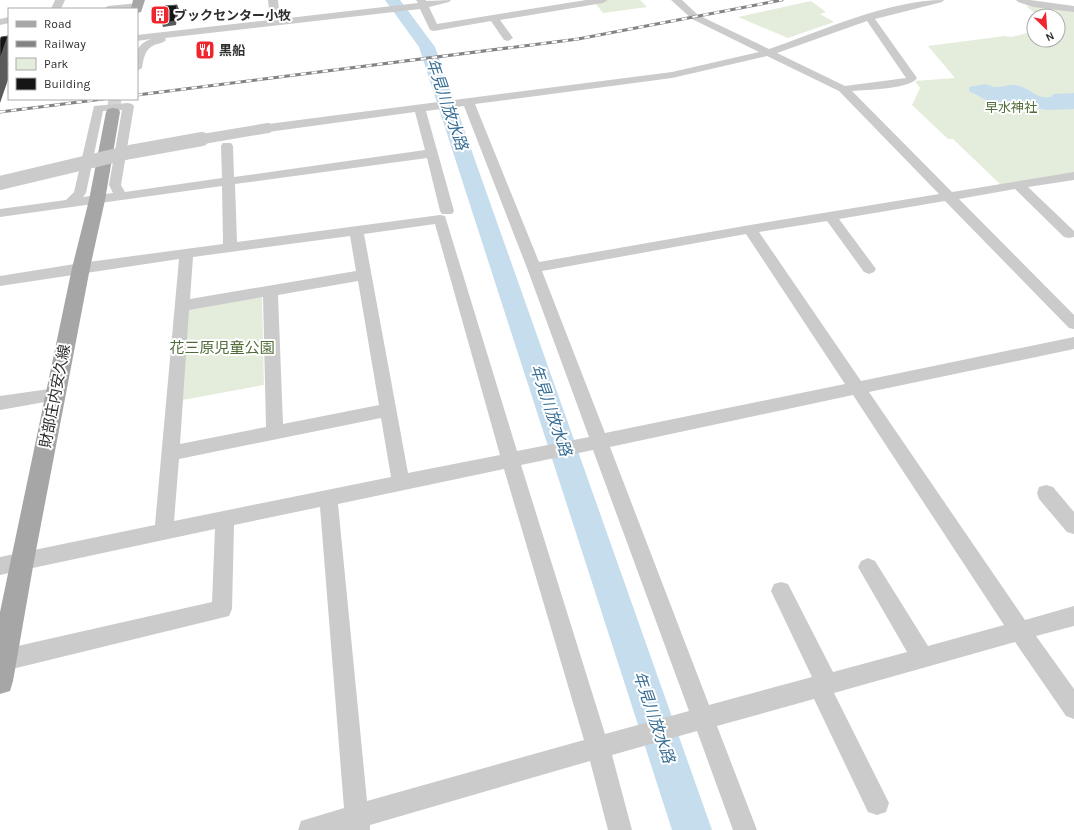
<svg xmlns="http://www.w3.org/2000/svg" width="1074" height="830" font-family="Karla,'Noto Sans JP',sans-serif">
<rect width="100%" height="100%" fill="#fff"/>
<!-- green -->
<g fill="#e4eddb">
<path d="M 610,0 L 640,0 L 647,7 L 603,13 L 595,3 Z"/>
<path d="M 811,1 L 826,12 L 820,14 L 834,22 L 788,38 L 738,17 Z"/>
<path d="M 1026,6 L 1074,10 L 1074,174 L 1001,185 L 953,139 L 948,139 L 912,105 L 920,88 L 915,81 L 955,78 L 928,46 L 1005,36 L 1012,37 L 1034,31 L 1034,40 L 1058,40 L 1058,16 L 1038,16 Z"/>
<path d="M 262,297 L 264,385 L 177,401 L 182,310 Z"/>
</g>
<!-- water -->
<path fill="#c6ddee" d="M 985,84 C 989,85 993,87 997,87 C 1004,87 1010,83 1019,86 C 1032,89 1035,99 1051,97 L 1054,94 L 1074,93 L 1074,109 L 1046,110 L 1029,106 L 1016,108 L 988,101 L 969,91 L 969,87 Z"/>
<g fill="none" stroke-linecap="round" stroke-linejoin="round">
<!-- river -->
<path fill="#c6ddee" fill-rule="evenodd" d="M 385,0 L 400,0 L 435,47 L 712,830 L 672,830 L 419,47 Z"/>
<!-- major-tunnel -->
<path stroke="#d5d5d5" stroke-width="13" stroke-dasharray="13 6" stroke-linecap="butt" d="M 113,112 L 115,99"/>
<!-- minor -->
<g fill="#cbcbcb" fill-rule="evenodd">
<path d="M 55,0 L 65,0 L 61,9 L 51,9 Z"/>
<path d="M 268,0 L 278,0 L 280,19 L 418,3 L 416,0 L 426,0 L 426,1 L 451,0 L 449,2 L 429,7 L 437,24 L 586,0 L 608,0 L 603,3 L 500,20 L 513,38 L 508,41 L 504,40 L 491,21 L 434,31 L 430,30 L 420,9 L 165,38 L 166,40 C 163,43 161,43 157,44 C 145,48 144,57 142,68 L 137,71 C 137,55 133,46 151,39 L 137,41 L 137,35 L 270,20 Z"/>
<path d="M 671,0 L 682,0 L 698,15 L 769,49 C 822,31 888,0 944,0 L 942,2 L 875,19 L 917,78 C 910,89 866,90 852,91 L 952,192 L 1074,172 L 1074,180 L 1028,187 L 1074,231 L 1074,237 L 1069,238 L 1064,237 L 1015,189 L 959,199 L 1074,315 L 1074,329 L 1069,328 L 945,201 L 839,219 L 876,269 L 874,272 L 869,274 L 864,272 L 827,221 L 759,232 L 861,381 L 1074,337 L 1074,349 L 869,392 L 1025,620 L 1074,606 L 1074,626 L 1036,636 L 1074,689 L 1074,719 L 1066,716 L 1015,642 L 834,693 L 889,803 L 886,812 L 877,815 L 868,812 L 814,699 L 717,726 L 757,830 L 733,830 L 697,731 L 612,755 L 632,830 L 608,830 L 590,761 L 370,825 L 370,830 L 298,830 L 301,821 L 344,808 L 320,507 L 234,525 L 232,609 L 229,616 L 0,672 L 0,650 L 212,602 L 215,529 L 0,575 L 0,557 L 155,525 L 179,259 L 0,286 L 0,276 L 81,263 L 223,244 L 222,186 L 0,217 L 0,209 L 66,200 L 74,192 L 94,106 L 128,103 L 132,104 L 134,106 L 121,185 L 125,192 L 222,178 L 221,146 L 223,143 L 231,143 L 233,146 L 234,177 L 425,150 L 415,112 L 268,132 L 264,130 L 262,128 L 264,126 L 268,124 L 672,72 L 759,52 L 692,19 ZM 867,21 L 906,78 L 845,86 L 777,53 ZM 767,56 L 839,91 L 939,194 L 750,225 L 539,262 L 475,104 L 672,78 ZM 464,106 L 527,268 L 589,437 L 517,451 L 445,216 L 440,215 L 237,242 L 235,184 L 427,158 L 440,211 L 442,214 L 452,214 L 454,211 L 426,111 ZM 122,110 L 109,185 L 113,193 L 83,197 L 86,193 L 103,111 ZM 435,224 L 500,455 L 408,473 L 364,234 ZM 746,234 L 845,384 L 605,433 L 542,271 ZM 350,236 L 356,271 L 190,299 L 193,257 ZM 358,281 L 379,405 L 283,424 L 278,295 ZM 263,297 L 266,427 L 180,444 L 189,310 ZM 853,395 L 1004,625 L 928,646 L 875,561 L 868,558 L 861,561 L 858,567 L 907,652 L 833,672 L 788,584 L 781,582 L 774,584 L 771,591 L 812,677 L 709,705 L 610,447 ZM 381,418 L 391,477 L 174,521 L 179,459 ZM 593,450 L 689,711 L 605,734 L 521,465 ZM 504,469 L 584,740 L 367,801 L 338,504 Z"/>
<path d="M 1016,0 L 1030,0 L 1074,6 L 1074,12 L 1033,7 L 1018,2 Z"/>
<path d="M 138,3 L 141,4 L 143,6 L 141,8 L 103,9 L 108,6 Z"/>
<path d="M 9,17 L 9,23 L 0,25 L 0,19 Z"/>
<path d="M 56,388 L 62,389 L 64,394 L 62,399 L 0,410 L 0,396 Z"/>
<path d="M 1046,485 L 1053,487 L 1074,512 L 1074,534 L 1067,532 L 1039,499 L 1037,493 L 1039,487 Z"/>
</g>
<!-- major -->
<g fill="#a6a6a6" fill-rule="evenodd">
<path d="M 133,0 L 145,0 L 141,12 L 137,13 L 137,9 L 131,9 Z"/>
<path d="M 113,108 L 118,109 L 120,112 L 105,200 L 90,268 L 34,561 L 13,681 L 10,691 L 0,694 L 0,612 L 72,268 L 89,200 L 106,112 L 108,109 Z"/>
</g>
<!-- rail casing -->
<g stroke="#838383" stroke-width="3">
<g id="rail">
<path d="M 137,95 L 578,39 L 782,0"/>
<path d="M 0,112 L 103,99"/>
</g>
</g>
<!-- rail -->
<use href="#rail" stroke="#fff" stroke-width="2" stroke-dasharray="5.5" stroke-linecap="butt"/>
<!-- minor-bridge-far1 -->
<path stroke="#cbcbcb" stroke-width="10" d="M 197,140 L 268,128"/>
<!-- minor-bridge -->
<path stroke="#cbcbcb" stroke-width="14" d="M 0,183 L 130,152 L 202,139"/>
</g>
<!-- shaded-wall -->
<g fill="#5b5b5b">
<path d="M 177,5 L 179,9 L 176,25 L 163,27 L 162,23 Z"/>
<path d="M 8,36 L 9,38 L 9,77 L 0,103 L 0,59 Z"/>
</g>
<!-- building -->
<g fill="#151515" stroke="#5b5b5b">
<path d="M 177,5 L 175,21 L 162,23 L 165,6 Z"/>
<path d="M 8,36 L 0,59 L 0,40 L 1,37 Z"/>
</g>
<!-- icons -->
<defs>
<g id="building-square" transform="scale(1)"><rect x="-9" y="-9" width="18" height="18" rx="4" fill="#f0262f" stroke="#fff"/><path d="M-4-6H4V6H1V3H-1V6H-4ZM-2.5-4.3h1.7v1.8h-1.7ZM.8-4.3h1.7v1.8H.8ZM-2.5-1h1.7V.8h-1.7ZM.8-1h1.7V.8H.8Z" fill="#fff"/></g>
<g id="restaurant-square" transform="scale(1)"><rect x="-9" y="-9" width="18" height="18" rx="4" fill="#f0262f" stroke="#fff"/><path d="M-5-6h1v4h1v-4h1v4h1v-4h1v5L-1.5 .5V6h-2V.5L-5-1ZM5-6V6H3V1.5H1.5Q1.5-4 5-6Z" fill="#fff"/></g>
</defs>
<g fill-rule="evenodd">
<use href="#building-square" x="160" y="15"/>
<use href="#restaurant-square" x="205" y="50"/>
</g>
<g text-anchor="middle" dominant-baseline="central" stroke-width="4" stroke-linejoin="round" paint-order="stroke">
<!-- far-poi labels -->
<g font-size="13" font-weight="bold" fill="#2e2e2e" stroke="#fff" text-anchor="start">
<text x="174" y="15">ブックセンター小牧</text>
<text x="219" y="50">黒船</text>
</g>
<!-- far-park labels -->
<g font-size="13" fill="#506d39" stroke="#fff">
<text x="1011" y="107">早水神社</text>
</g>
<!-- park labels -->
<g font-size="15" fill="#506d39" stroke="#fff">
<text x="222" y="348">花三原児童公園</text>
</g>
<!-- street labels -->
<g font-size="15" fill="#2e2e2e" stroke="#fff">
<text transform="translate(55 396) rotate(-79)">財部庄内安久線</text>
</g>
<!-- water labels -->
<g font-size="16" font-style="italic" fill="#376e95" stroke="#fff">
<text transform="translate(447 104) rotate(71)">年見川放水路</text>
<text transform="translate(551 410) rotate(71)">年見川放水路</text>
<text transform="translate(654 717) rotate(71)">年見川放水路</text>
</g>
</g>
<!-- legend -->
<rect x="8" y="8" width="130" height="92" fill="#ffffff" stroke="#ababab"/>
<rect x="16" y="21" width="20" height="6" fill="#a6a6a6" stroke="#ababab"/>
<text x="44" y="28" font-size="12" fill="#2e2e2e">Road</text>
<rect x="16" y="41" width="20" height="6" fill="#838383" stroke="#ababab"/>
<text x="44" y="48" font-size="12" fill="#2e2e2e">Railway</text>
<rect x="16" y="58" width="20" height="12" fill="#e4eddb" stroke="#ababab"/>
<text x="44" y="68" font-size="12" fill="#2e2e2e">Park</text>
<rect x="16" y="78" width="20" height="12" fill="#151515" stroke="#ababab"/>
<text x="44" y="88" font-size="12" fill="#2e2e2e">Building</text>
<!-- north arrow -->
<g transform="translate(1046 28) rotate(155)"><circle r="19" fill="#ffffff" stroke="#ababab"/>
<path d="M0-3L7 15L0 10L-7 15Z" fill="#f0262f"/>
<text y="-6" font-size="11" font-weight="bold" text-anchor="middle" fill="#2e2e2e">N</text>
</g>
</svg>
